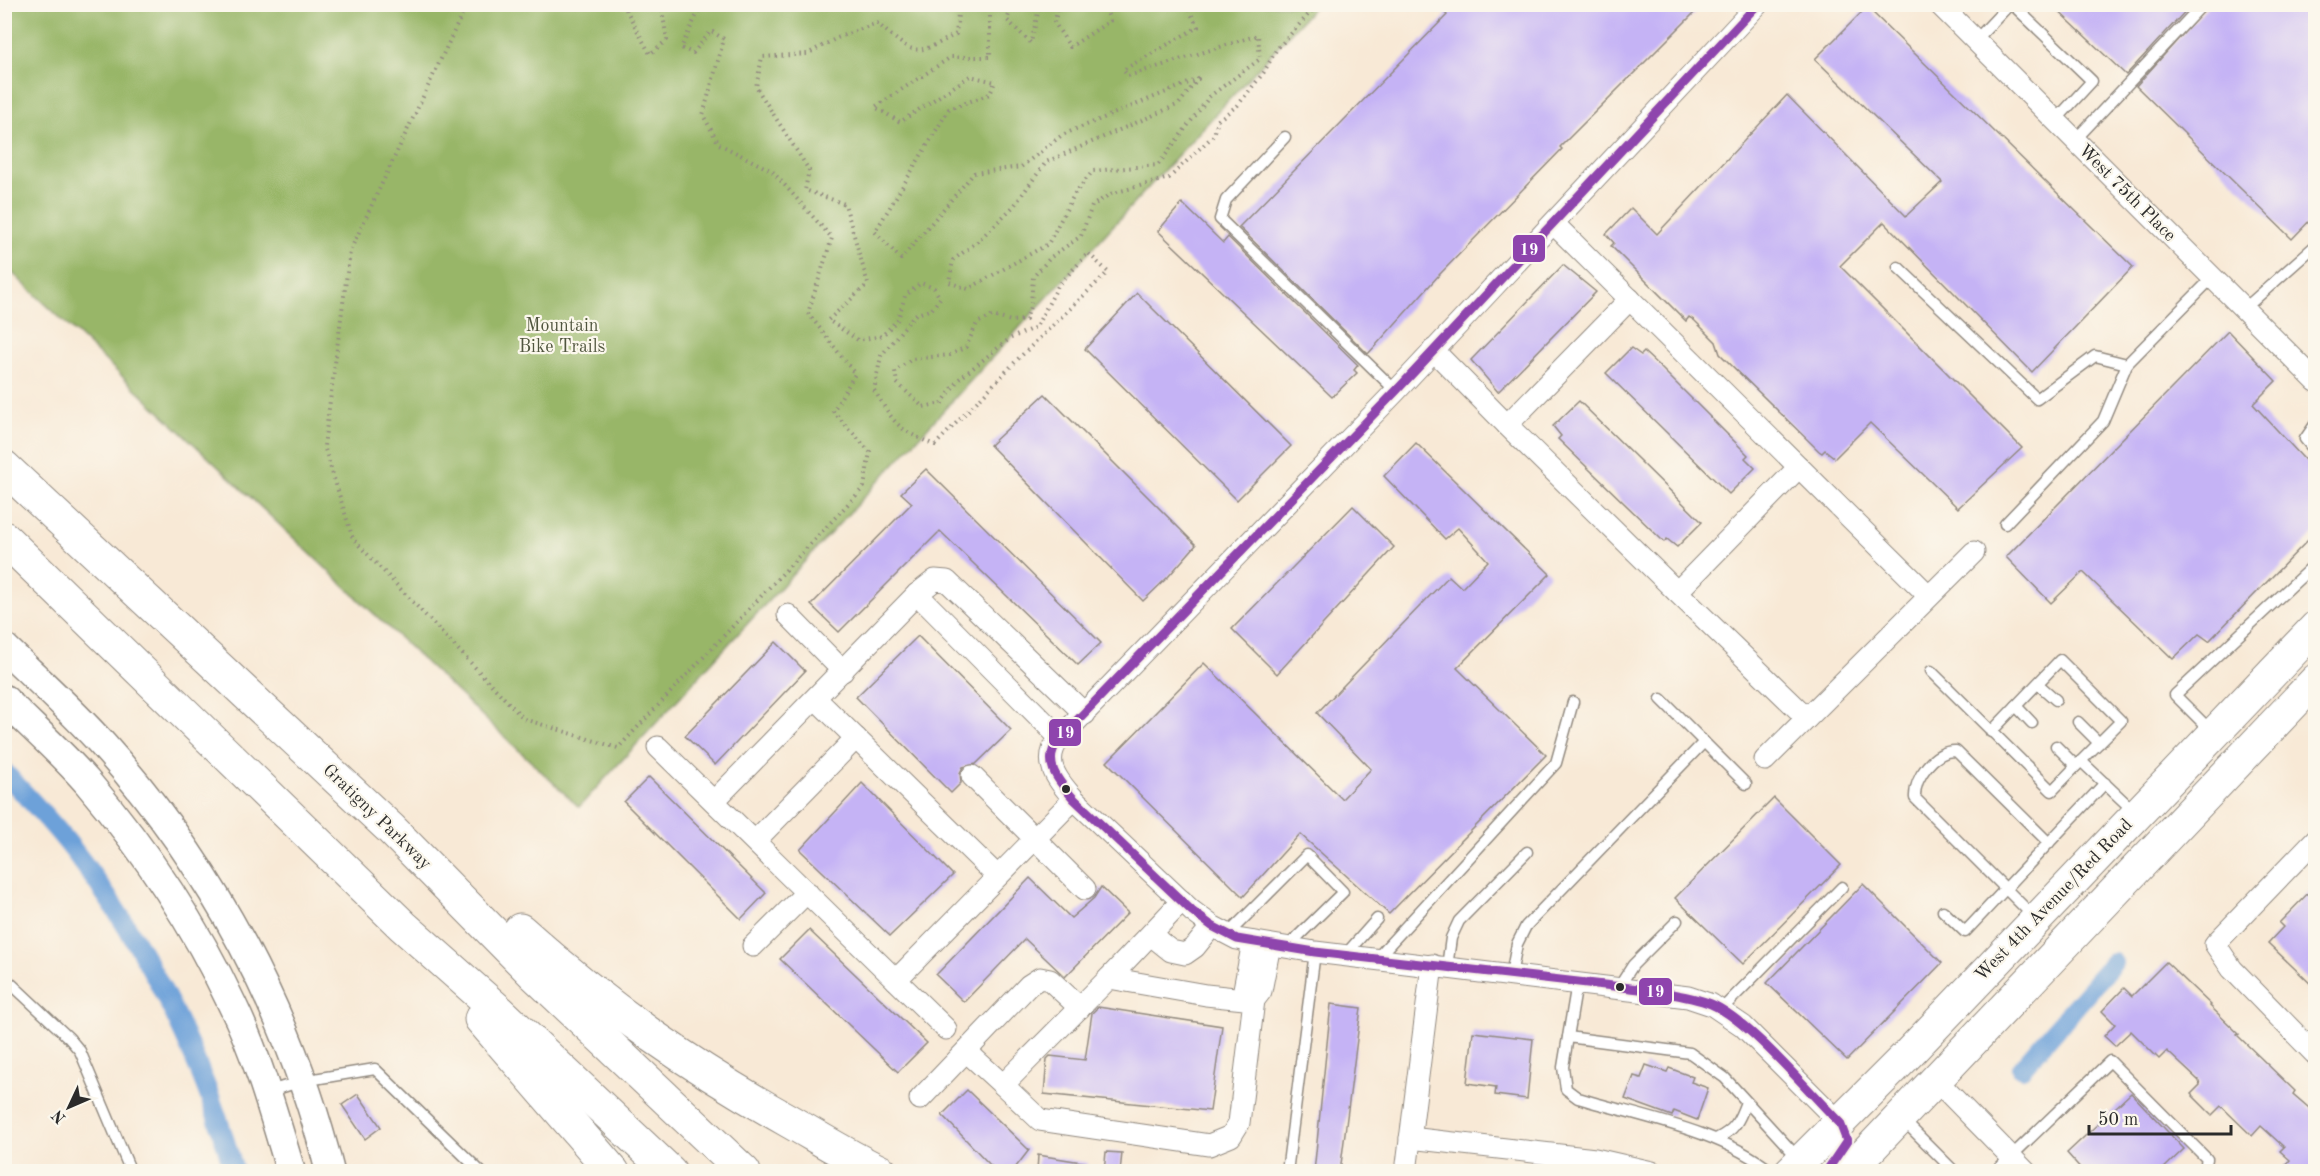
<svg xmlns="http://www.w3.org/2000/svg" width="2320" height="1176" font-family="'Old Standard TT',serif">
<rect width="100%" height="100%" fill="#fbf7ec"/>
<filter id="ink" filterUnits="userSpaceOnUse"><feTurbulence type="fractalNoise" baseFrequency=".0167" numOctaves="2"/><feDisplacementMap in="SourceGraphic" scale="12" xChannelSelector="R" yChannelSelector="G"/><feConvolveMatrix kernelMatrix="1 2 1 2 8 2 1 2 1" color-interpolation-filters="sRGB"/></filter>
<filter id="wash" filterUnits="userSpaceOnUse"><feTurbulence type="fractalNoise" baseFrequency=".008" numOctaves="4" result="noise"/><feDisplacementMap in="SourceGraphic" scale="24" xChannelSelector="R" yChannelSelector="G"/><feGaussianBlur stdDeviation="1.35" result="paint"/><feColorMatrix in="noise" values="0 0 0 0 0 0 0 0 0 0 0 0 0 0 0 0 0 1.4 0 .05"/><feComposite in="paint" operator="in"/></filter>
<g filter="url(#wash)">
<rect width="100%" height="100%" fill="#f8e9d6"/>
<!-- forest -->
<path fill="#98b668" stroke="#62704a" stroke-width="1.5" d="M 4,5 L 5,4 L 1316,5 L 579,807 L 5,266 Z"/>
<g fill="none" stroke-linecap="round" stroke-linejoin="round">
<!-- canal -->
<g stroke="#6da1d9" stroke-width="20">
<path d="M 4,772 C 27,797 51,821 71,847 C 145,942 202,1055 234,1172"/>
<path d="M 2022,1068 L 2113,963"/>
</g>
</g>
<g id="blocks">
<!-- building -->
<g fill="#c5b3f5">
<path d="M 1436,4 L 1703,4 L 1560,147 L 1562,149 L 1439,275 L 1368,354 L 1239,227 L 1447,15 Z"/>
<path d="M 2051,4 L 2192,4 L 2126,75 Z"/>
<path d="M 2210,4 L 2316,4 L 2316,214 L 2292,239 L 2136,86 Z"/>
<path d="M 1867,7 L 2133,267 L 2032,372 L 1884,222 L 1840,266 L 2022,448 L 1958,508 L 1870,423 L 1835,458 L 1825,450 L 1822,453 L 1819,451 L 1720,354 L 1716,342 L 1694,320 L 1689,317 L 1686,321 L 1611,246 L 1614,243 L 1606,234 L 1631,208 L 1657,234 L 1787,95 L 1906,216 L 1942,182 L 1815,59 Z"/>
<path d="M 1182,203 L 1223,243 L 1228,237 L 1358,365 L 1354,370 L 1357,373 L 1332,397 L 1158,231 Z"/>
<path d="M 1563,265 L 1596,292 L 1498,392 L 1471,360 Z"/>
<path d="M 1137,293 L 1291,446 L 1237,500 L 1085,349 Z"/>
<path d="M 2228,331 L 2276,381 L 2253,404 L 2316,472 L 2316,532 L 2209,641 L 2199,634 L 2173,659 L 2083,572 L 2051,603 L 2006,557 Z"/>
<path d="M 1631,348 L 1641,355 L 1644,352 L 1660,367 L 1748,455 L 1745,458 L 1755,468 L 1729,494 L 1606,373 Z"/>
<path d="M 1045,394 L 1196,545 L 1168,577 L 1143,601 L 990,445 Z"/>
<path d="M 1579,401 L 1702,522 L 1677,547 L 1667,539 L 1664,542 L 1660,538 L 1558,439 L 1561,436 L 1553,426 Z"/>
<path d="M 1416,443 L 1550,574 L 1457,668 L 1546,755 L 1389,914 L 1300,834 L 1243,897 L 1107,762 L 1204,663 L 1342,799 L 1371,769 L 1317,713 L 1449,576 L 1462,588 L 1488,561 L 1458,528 L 1445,539 L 1384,476 Z"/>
<path d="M 926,469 L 1101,643 L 1078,665 L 940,531 L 839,632 L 811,605 L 912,503 L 901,493 Z"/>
<path d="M 1353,506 L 1394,547 L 1277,674 L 1232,629 Z"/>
<path d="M 918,636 L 1011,730 L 976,764 L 963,767 L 960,773 L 961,783 L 951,793 L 856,697 Z"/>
<path d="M 776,642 L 805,671 L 715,765 L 685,736 Z"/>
<path d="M 649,777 L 766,893 L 741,919 L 624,802 Z"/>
<path d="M 862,783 L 953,875 L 890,936 L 800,850 Z"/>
<path d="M 1774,798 L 1841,865 L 1743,964 L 1675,898 Z"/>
<path d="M 1030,878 L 1071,918 L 1094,898 L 1101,887 L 1128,913 L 1065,977 L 1025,939 L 964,1002 L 936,975 Z"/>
<path d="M 1863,884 L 1942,963 L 1847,1060 L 1767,983 Z"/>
<path d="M 2316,885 L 2316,989 L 2268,943 L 2283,927 L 2279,923 Z"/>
<path d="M 809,930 L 927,1043 L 898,1072 L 780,959 Z"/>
<path d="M 2166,962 L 2211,1005 L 2210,1006 L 2239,1034 L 2237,1035 L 2295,1091 L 2293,1094 L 2316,1114 L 2316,1172 L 2280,1172 L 2290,1160 L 2280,1151 L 2284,1147 L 2261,1126 L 2252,1136 L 2221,1106 L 2212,1115 L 2191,1094 L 2200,1085 L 2199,1081 L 2167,1051 L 2159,1059 L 2131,1031 L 2115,1046 L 2104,1036 L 2115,1024 L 2102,1011 L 2124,988 L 2132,996 Z"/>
<path d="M 1331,1004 L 1361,1008 L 1340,1172 L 1314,1172 Z"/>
<path d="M 1098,1007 L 1222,1026 L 1210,1111 L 1044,1094 L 1047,1059 L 1050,1056 L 1085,1060 L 1092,1013 Z"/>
<path d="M 1473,1032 L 1533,1039 L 1527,1099 L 1495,1095 L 1496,1087 L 1467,1083 Z"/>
<path d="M 1646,1065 L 1667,1072 L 1669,1068 L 1693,1077 L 1691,1082 L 1708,1088 L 1697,1120 L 1674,1111 L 1672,1116 L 1625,1099 L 1634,1076 L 1641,1078 Z"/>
<path d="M 967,1090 L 1029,1150 L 1012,1172 L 997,1172 L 942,1115 Z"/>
<path d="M 2131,1093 L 2184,1149 L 2160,1172 L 2084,1172 L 2067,1153 Z"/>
<path d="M 358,1094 L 381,1127 L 365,1139 L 342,1105 Z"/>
<path d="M 1106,1152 L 1122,1153 L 1120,1172 L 1104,1172 Z"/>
<path d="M 1038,1155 L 1087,1163 L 1086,1172 L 1037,1172 Z"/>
</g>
</g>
</g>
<g filter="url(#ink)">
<use href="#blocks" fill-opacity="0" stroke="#928a80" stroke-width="1.5"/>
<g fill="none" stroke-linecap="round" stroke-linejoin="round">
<!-- lane casing -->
<g stroke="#928a80" stroke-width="13">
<g id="lane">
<path d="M 2012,4 L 2092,81 L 2055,121"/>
<path d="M 1975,41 L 2010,4"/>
<path d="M 1285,137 L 1226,200 L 1220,219 L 1396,391"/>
<path d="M 2075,140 L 2203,4"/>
<path d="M 1898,267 L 2037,399 L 2095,356 L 2127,364 L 2212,278"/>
<path d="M 2244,309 L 2316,245"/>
<path d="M 2316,423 L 2305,439 L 2316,452"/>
<path d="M 2005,524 L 2103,421 L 2127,364"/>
<path d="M 1931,671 L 2052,791 L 2081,761 L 2136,813"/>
<path d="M 2038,684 L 2056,700"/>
<path d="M 2016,706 L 2032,723"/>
<path d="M 2078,722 L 2099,743"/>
<path d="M 1991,732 L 2060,660 L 2121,721 L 2081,761"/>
<path d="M 2212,732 L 2175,695 L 2316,563"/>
<path d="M 1704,742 L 1746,784"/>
<path d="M 2056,746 L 2076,766"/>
<path d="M 1943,911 L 1965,932 L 2105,783"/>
<path d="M 2034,917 L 1915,798 C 1914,778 1934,750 1956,751 L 2049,843"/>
<path d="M 1227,935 L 1307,855 L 1343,892 L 1287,947"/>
<path d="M 1345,955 L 1377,919"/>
<path d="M 1376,959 L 1556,763 L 1573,702"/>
<path d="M 1447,967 L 1451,938 L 1459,921 L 1527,852"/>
<path d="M 1511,975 L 1517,944 L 1526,926 L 1704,742 L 1661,699"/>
<path d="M 4,977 L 69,1038 L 80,1051 L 131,1172"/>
<path d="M 1577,983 L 1563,1067 L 1566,1089 L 1578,1098 C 1641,1117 1721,1130 1772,1172"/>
<path d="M 1619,987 L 1633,965 L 1677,921"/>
<path d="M 1721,1010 L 1842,887"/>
<path d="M 1568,1037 L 1690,1053 L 1725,1078 L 1799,1159"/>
<path d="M 267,1092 L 302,1081 L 375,1069 L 481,1172"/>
<path d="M 1902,1119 L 1955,1172"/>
<path d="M 1716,1139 C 1735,1130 1739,1121 1746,1102"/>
<path d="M 1287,1172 L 1315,952"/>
<path d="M 1995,1172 L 2110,1061 L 2207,1159 L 2204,1172"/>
</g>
</g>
<!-- street casing -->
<g stroke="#928a80" stroke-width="23">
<g id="street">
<path d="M 1758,4 L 1396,391 L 1060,738 C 1041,761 1057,780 1074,799 L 1192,911 L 1212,926 L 1237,939 L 1315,952 L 1688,997 L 1712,1005 L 1743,1026 L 1840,1123"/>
<path d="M 1939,4 L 2316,381"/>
<path d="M 1554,224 L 1929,596"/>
<path d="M 1630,299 L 1507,425 L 1677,592 L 1799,467"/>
<path d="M 1433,350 L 1507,425"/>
<path d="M 1677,592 L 1807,718"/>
<path d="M 917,594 L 1060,738"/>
<path d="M 788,615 L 843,671"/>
<path d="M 816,699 L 997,876"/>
<path d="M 658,747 L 946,1029"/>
<path d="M 1765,760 L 1974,552"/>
<path d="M 972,776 L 1085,889"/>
<path d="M 714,801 L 917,594 L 935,580 L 947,581 L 1085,714"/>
<path d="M 2316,839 L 2215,944 L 2232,969 L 2316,1055"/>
<path d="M 755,841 L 856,738"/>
<path d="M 1151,935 L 1171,951 L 1185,954 L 1195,947 L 1212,926"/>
<path d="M 1253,942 L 1244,989 L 1254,1000 L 1261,991 L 1270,945"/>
<path d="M 753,946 L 807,892"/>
<path d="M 1109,978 L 1206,995 L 1254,1000 L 1239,1123 L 1231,1136 L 1209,1145 L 1040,1120 L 1003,1085 Z"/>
<path d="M 1109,978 L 1182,901"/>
<path d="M 896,980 L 1074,799"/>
<path d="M 1935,1079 L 2026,1172"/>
<path d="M 1003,1085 L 966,1051 L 1029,985 L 1040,978 L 1050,980 L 1080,1008"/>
<path d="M 920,1099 L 966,1051"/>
<path d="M 1410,1138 L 1595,1159 L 1652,1172"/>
<path d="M 1406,1172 L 1432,965"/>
</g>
</g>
<!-- secondary casing -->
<g stroke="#928a80" stroke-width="31">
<g id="secondary">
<path d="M 4,647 C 38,680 73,711 104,746 C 212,867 291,1014 330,1172"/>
<path d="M 4,699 C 32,727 63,754 88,783 C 145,850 195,925 232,1004 C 258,1057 274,1115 291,1172"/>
</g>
</g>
<!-- primary casing -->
<g stroke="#928a80" stroke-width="34">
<g id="primary">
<path d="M 1790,1172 L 1909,1053 L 2316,627"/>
<path d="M 1848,1172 L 2316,680"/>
</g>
</g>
<!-- highway casing -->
<g stroke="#928a80" stroke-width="35">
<g id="highway">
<path d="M 4,467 L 391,829 L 534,974 L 744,1172"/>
<path d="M 4,538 L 403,926 L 499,1011 L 670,1172"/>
<path d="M 520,930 C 605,1007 689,1065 789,1121 C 819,1138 849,1157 881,1172"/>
<path d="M 481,1019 L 613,1172"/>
</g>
</g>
<!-- path -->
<g stroke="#928a80" stroke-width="4" stroke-dasharray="1.5 4.5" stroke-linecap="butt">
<path d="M 467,4 L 350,251 L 324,446 L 353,539 L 524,719 L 618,748 L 864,487 L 870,452 L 833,411 L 855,374 L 808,313 L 832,238 L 772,171 L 719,144 L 703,115 L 724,39 L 711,31 L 693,53 L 681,48 L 702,4"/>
<path d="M 623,4 L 650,54 L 667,40 L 661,4"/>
<path d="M 779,4 L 813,8 L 818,4"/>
<path d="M 959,4 L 956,34 C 913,58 913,54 877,23 L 837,38 L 807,54 L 762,57 L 756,87 L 809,170 L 805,190 L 845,204 L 868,284 L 828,320 L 858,340 L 882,336 L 898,319 L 905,296 L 921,283 L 934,288 L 940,298 L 932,309 L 914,315 L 881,356 L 874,390 C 896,425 896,429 935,445 L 1018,359 L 1108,272 L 1088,253 L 1058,286 L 1036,327 L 1009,339 L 958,380 L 942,403 L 923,407 L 897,383 L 895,371 L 912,359 L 950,355 L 966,347 L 977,323 L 992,316 L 1011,321 L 1026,320 L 1031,303 L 1033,277 L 1051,257 L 1081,236 L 1092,206 L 1110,194 L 1169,178 L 1214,135 L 1218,120 L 1238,105 L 1264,72 L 1276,50 L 1318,4"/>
<path d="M 990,4 L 990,57 L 951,57 L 875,107 L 900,122 L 970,76 L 995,82 L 990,94 L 949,109 L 875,232 L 901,259 L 974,173 L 1021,167 L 1062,135 L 1198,79 L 1179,104 L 1046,162 L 1014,206 L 977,242 L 953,260 L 949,282 L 968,289 L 1048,244 L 1075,193 L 1093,171 L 1158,165 L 1210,96 L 1260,59 L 1258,35 L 1128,76 L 1123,70 L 1198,27 L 1186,4"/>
<path d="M 1013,4 L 1007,20 L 1031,43 L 1040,4"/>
<path d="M 1060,4 L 1054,22 L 1070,47 L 1110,21 L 1104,4"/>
</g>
<!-- lane -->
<use href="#lane" stroke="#fff" stroke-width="10"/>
<!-- street -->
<use href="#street" stroke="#fff" stroke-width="21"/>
<!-- secondary -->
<use href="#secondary" stroke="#fff" stroke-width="28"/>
<!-- primary -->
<use href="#primary" stroke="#fff" stroke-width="32"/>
<!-- highway -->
<use href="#highway" stroke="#fff" stroke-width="33"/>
<!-- bus-1 casing -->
<g stroke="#fbf7ec" stroke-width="14">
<path id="bus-1" d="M 1758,4 L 1396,391 L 1060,738 C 1041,761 1057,780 1074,799 L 1192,911 L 1212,926 L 1237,939 L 1315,952 L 1648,990 C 1669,994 1691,996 1711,1004 C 1749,1020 1809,1092 1840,1123 L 1847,1141 L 1826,1172"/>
</g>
<!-- bus-1 -->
<use href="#bus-1" stroke="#8e44ad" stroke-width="9"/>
</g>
</g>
<!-- markers -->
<g fill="#2b2b2b" stroke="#fbf7ec" stroke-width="2">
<circle cx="1066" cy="789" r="5"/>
<circle cx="1620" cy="987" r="5"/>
</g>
<g text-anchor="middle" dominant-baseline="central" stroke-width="4.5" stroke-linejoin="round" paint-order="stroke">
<!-- street labels -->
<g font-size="18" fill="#2b2b2b" stroke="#fbf7ec">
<text transform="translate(2127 193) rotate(45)">West 75th Place</text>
<text transform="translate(377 817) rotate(44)">Gratigny Parkway</text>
<text transform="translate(2054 900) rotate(-46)">West 4th Avenue/Red Road</text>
</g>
<!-- park labels -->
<g font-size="18" fill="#50553e" stroke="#fbf7ec">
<text x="562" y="326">Mountain<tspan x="562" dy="21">Bike Trails</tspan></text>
</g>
</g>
<g stroke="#fbf7ec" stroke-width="2">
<rect x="1512" y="234" width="34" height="29" rx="6" fill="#8e44ad"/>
<rect x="1048" y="718" width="34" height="29" rx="6" fill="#8e44ad"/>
<rect x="1638" y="977" width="35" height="29" rx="6" fill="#8e44ad"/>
</g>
<g font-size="16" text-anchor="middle" font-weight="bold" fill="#fff">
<text x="1529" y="255">19</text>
<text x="1065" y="738">19</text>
<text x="1655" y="997">19</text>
</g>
<!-- margin -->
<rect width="2320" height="1176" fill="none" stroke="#fbf7ec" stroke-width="24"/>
<!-- north arrow -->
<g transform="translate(69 1107) rotate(226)" stroke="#fbf7ec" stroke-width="4.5" paint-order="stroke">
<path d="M0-4.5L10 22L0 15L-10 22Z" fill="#2b2b2b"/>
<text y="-9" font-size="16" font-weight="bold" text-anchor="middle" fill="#2b2b2b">N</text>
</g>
<!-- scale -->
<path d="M2089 1125v9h142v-9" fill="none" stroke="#2b2b2b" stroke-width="3"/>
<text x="2098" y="1125" font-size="18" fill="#2b2b2b" stroke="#fbf7ec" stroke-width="4.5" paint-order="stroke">50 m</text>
</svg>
